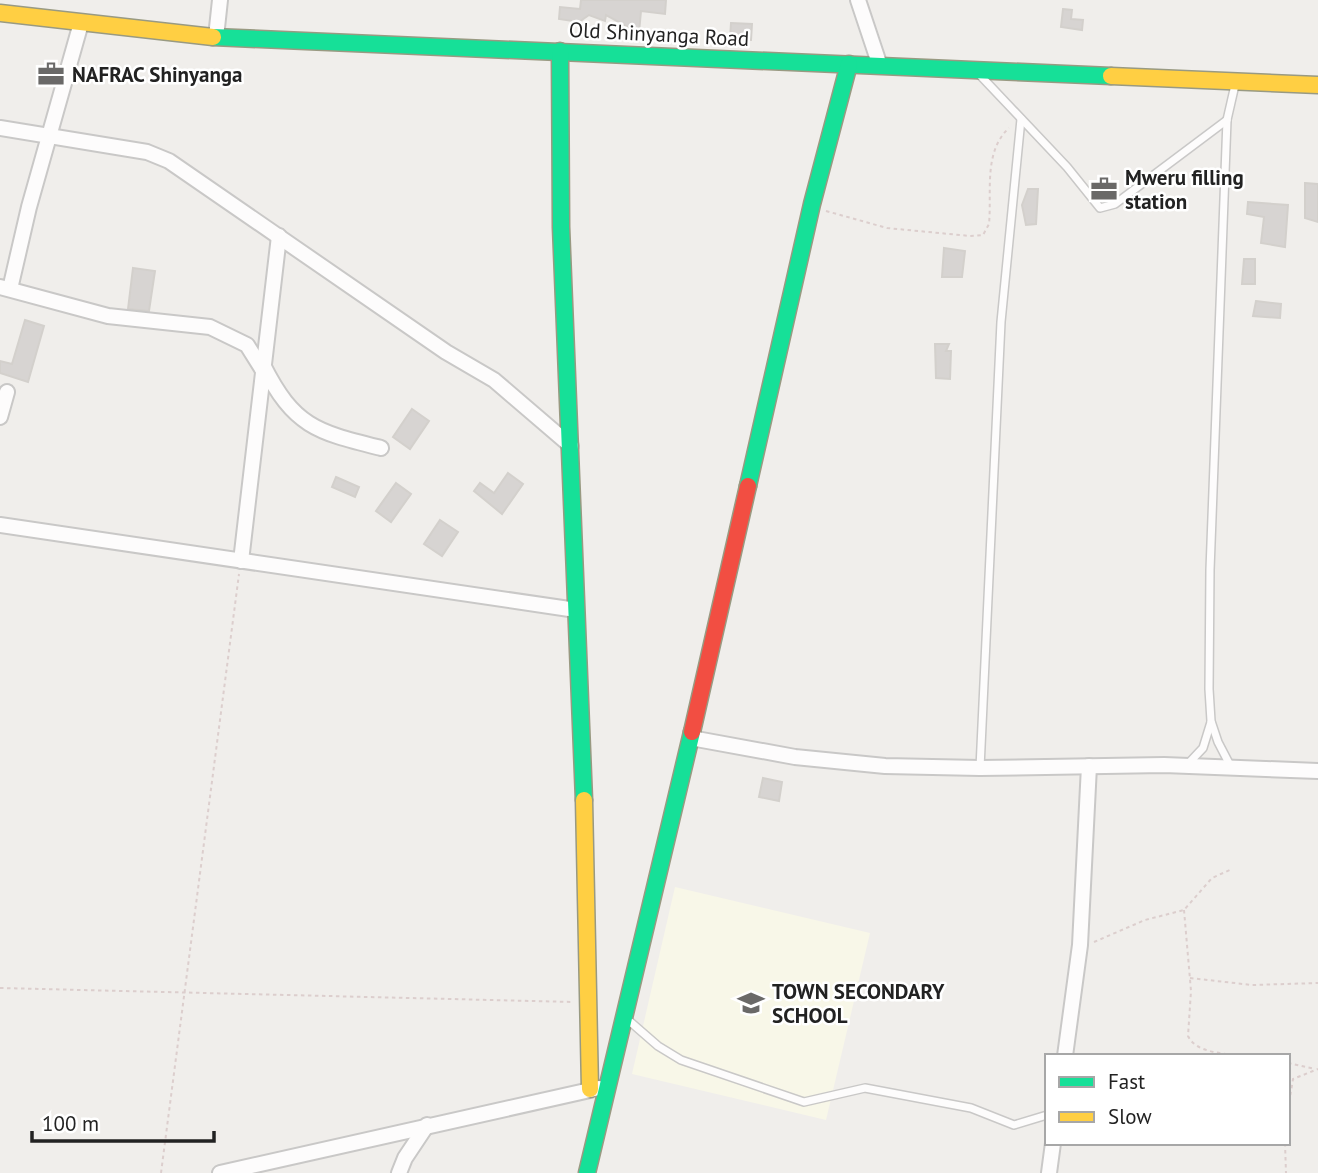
<svg xmlns="http://www.w3.org/2000/svg" width="1318" height="1173" font-family="'PT Sans',sans-serif">
<rect width="100%" height="100%" fill="#f0eeeb"/>
<!-- education -->
<path fill="#f8f7e8" d="M 675,887 L 870,933 L 826,1120 L 632,1074 Z"/>
<!-- building -->
<g fill="#d7d4d2" stroke="#d3d0cc" stroke-width="2">
<path d="M 581,0 L 666,0 L 665,14 L 641,11 L 639,33 L 606,15 L 605,21 L 589,15 L 579,22 L 559,19 L 560,7 L 580,9 Z"/>
<path d="M 1063,9 L 1072,10 L 1071,19 L 1083,20 L 1082,30 L 1061,27 Z"/>
<path d="M 731,23 L 752,24 L 751,40 L 730,39 Z"/>
<path d="M 1305,183 L 1318,184 L 1318,222 L 1305,218 Z"/>
<path d="M 1028,189 L 1038,189 L 1036,224 L 1026,225 L 1022,205 Z"/>
<path d="M 1248,202 L 1288,205 L 1285,247 L 1261,243 L 1264,217 L 1247,214 Z"/>
<path d="M 944,248 L 965,251 L 962,277 L 942,277 Z"/>
<path d="M 1244,259 L 1255,259 L 1255,284 L 1242,284 Z"/>
<path d="M 133,268 L 155,271 L 149,311 L 128,309 Z"/>
<path d="M 1256,301 L 1281,304 L 1280,318 L 1253,316 Z"/>
<path d="M 25,320 L 44,326 L 28,382 L 0,373 L 0,361 L 12,364 Z"/>
<path d="M 935,344 L 949,344 L 946,351 L 951,351 L 950,379 L 936,378 Z"/>
<path d="M 412,409 L 429,421 L 410,449 L 393,437 Z"/>
<path d="M 508,473 L 523,484 L 502,514 L 474,491 L 480,483 L 494,493 Z"/>
<path d="M 336,477 L 359,487 L 355,497 L 332,487 Z"/>
<path d="M 396,483 L 411,494 L 391,522 L 376,511 Z"/>
<path d="M 440,520 L 458,532 L 442,556 L 424,544 Z"/>
<path d="M 763,778 L 782,782 L 779,801 L 759,797 Z"/>
</g>
<g fill="none" stroke-linecap="round" stroke-linejoin="round">
<!-- lane casing -->
<g stroke="#c9c8c7" stroke-width="10">
<g id="lane">
<path d="M 978,73 L 1067,167 L 1100,208 L 1115,204 L 1227,120"/>
<path d="M 1187,765 L 1203,748 L 1211,722"/>
<path d="M 1231,767 L 1218,742 L 1211,721 L 1209,689 L 1210,570 L 1227,120 L 1235,85"/>
<path d="M 980,768 L 1001,322 L 1021,119"/>
<path d="M 627,1019 L 658,1046 L 681,1060 L 804,1102 L 865,1088 L 971,1108 L 1014,1125 L 1047,1115"/>
</g>
</g>
<!-- street casing -->
<g stroke="#c9c8c7" stroke-width="18">
<g id="street">
<path d="M 858,0 L 880,66"/>
<path d="M 216,37 L 220,0"/>
<path d="M 0,128 L 147,152 L 169,161 L 446,352 L 494,380 L 571,446"/>
<path d="M 0,287 L 108,316 L 210,327 L 247,345 L 262,369"/>
<path d="M 10,289 L 29,207 L 81,23"/>
<path d="M 263,365 C 294,427 317,432 381,448"/>
<path d="M 0,417 L 7,392"/>
<path d="M 0,525 L 576,610"/>
<path d="M 241,561 L 279,236"/>
<path d="M 691,738 L 795,757 L 885,766 L 980,768 L 1164,765 L 1318,771"/>
<path d="M 1065,1056 L 1080,945 L 1089,766"/>
<path d="M 220,1173 L 599,1088"/>
<path d="M 399,1173 L 405,1158 L 427,1125"/>
<path d="M 1049,1173 L 1053,1143"/>
</g>
</g>
<!-- fast casing -->
<g stroke="#999a82" stroke-width="19">
<g id="fast">
<path d="M 213,37 L 1111,76"/>
<path d="M 560,51 L 561,227 L 584,800"/>
<path d="M 748,486 L 812,204 L 849,64"/>
<path d="M 587,1173 L 692,732"/>
</g>
</g>
<!-- slow casing -->
<g stroke="#999a82" stroke-width="19">
<g id="slow">
<path d="M 0,13 L 213,37"/>
<path d="M 1111,76 L 1318,85"/>
<path d="M 584,800 L 590,1089"/>
</g>
</g>
<!-- jam casing -->
<g stroke="#999a82" stroke-width="19">
<path id="jam" d="M 692,732 L 748,486"/>
</g>
<!-- path -->
<g stroke="#dccecd" stroke-width="2" stroke-dasharray="3.5 3.5" stroke-linecap="butt">
<path d="M 826,211 L 887,228 L 970,236 L 983,235 L 989,224 C 992,192 983,152 1009,128"/>
<path d="M 1184,910 L 1191,991 L 1188,1036 C 1196,1053 1223,1053 1240,1056"/>
<path d="M 1094,942 L 1145,920 L 1184,910 L 1212,878 L 1232,869"/>
<path d="M 1190,978 L 1252,985 L 1318,983"/>
<path d="M 0,988 L 573,1002"/>
<path d="M 1288,1063 L 1315,1069"/>
<path d="M 1288,1109 L 1293,1079 L 1318,1069"/>
<path d="M 1285,1143 L 1286,1173"/>
<path d="M 161,1173 L 239,574"/>
</g>
<!-- lane -->
<use href="#lane" stroke="#fdfcfc" stroke-width="7"/>
<!-- street -->
<use href="#street" stroke="#fdfcfc" stroke-width="14"/>
<!-- fast -->
<use href="#fast" stroke="#16e098" stroke-width="16"/>
<!-- slow -->
<use href="#slow" stroke="#ffcf43" stroke-width="16"/>
<!-- jam -->
<use href="#jam" stroke="#f24e42" stroke-width="16"/>
</g>
<!-- icons -->
<defs>
<g id="office-bare" transform="scale(2.1)"><path d="M-6-3h4V-5.5h4V-3h4V5H-6ZM-1-4.5V-3h2v-1.5ZM-6 0V1H6V0Z" fill="#6a6968" stroke="#fff" stroke-width="2.5" paint-order="stroke"/></g>
<g id="school-bare" transform="scale(2.1)"><path d="M0-5L7-2L0 1L-7-2ZM-4 1L0 2.5L4 1V4Q0 6-4 4Z" fill="#6a6968" stroke="#fff" stroke-width="2.5" paint-order="stroke"/></g>
</defs>
<g fill-rule="evenodd">
<use href="#office-bare" x="51" y="74"/>
<use href="#office-bare" x="1104" y="189"/>
<use href="#school-bare" x="751" y="1003"/>
</g>
<g text-anchor="middle" dominant-baseline="central" stroke-width="5" stroke-linejoin="round" paint-order="stroke">
<!-- street labels -->
<g font-size="21" fill="#222" stroke="#fff">
<text transform="translate(659 34) rotate(3)">Old Shinyanga Road</text>
</g>
<!-- poi labels -->
<g font-size="21" font-weight="bold" fill="#222" stroke="#fff" text-anchor="start">
<text x="72" y="74">NAFRAC Shinyanga</text>
<text x="1125" y="177">Mweru filling<tspan x="1125" dy="24">station</tspan></text>
<text x="772" y="991">TOWN SECONDARY<tspan x="772" dy="24">SCHOOL</tspan></text>
</g>
</g>
<!-- legend -->
<rect x="1045" y="1054" width="245" height="91" fill="#ffffff" stroke="#a7a7a7" stroke-width="2"/>
<rect x="1059" y="1077" width="35" height="10" fill="#16e098" stroke="#a7a7a7" stroke-width="2"/>
<text x="1108" y="1089" font-size="21" fill="#222222">Fast</text>
<rect x="1059" y="1112" width="35" height="10" fill="#ffcf43" stroke="#a7a7a7" stroke-width="2"/>
<text x="1108" y="1124" font-size="21" fill="#222222">Slow</text>
<!-- scale -->
<path d="M32 1131v10h182v-10" fill="none" stroke="#222222" stroke-width="3.5"/>
<text x="42" y="1131" font-size="21" fill="#222222" stroke="#ffffff" stroke-width="5" paint-order="stroke">100 m</text>
</svg>
